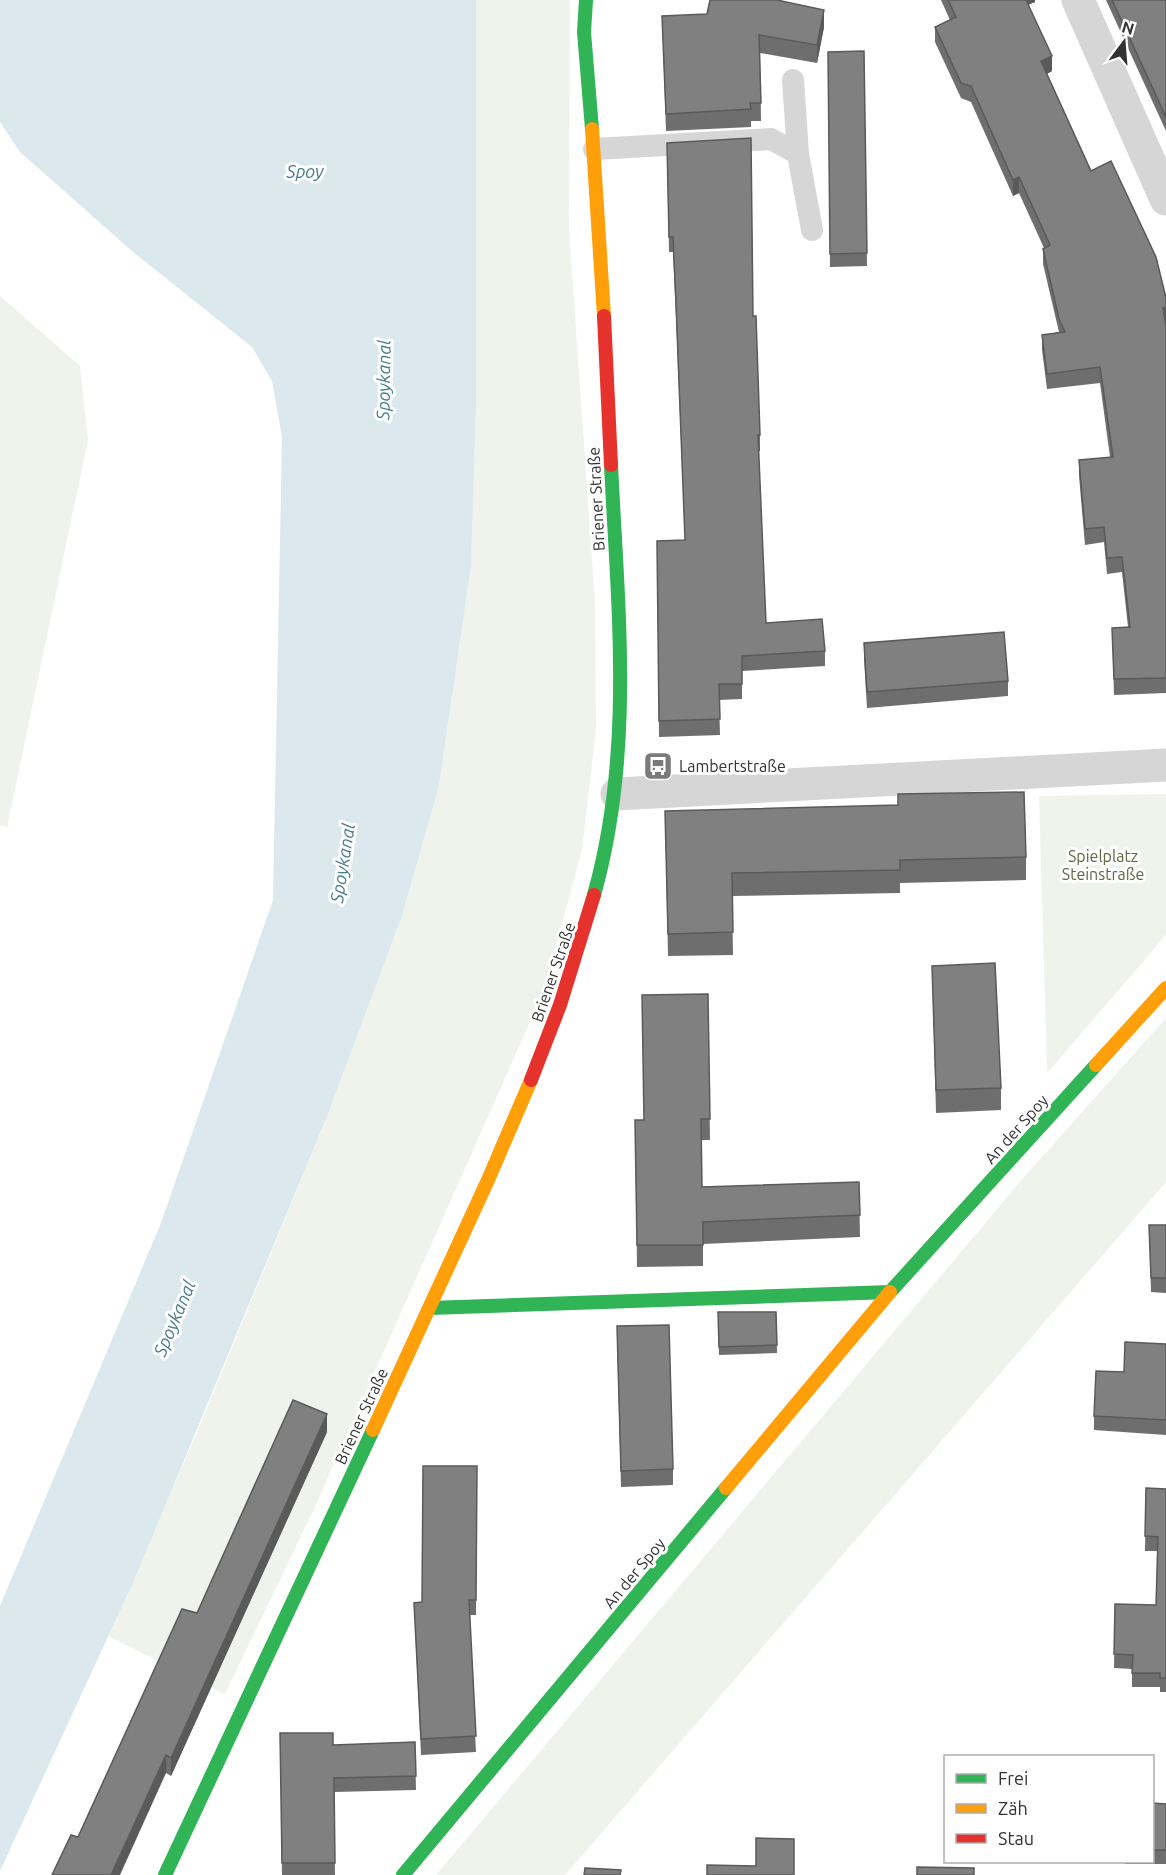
<svg xmlns="http://www.w3.org/2000/svg" width="1166" height="1875" font-family="Ubuntu,sans-serif">
<rect width="100%" height="100%" fill="#fff"/>
<!-- green -->
<g fill="#f0f2ec">
<path d="M 476,0 L 570,0 L 569,229 L 595,602 L 596,729 L 582,850 L 544,990 L 313,1511 L 225,1694 L 108,1636 L 200,1425 L 326,1119 L 402,916 L 439,786 L 471,566 L 476,408 Z"/>
<path d="M 0,296 L 80,366 L 88,440 L 7,827 L 0,825 Z"/>
<path d="M 1166,794 L 1166,935 L 1047,1073 L 1039,796 Z"/>
<path d="M 1166,1018 L 1166,1182 L 565,1875 L 436,1875 L 1025,1176 Z"/>
</g>
<!-- water -->
<path fill="#dbe9ee" d="M 0,0 L 476,0 L 476,408 L 471,566 L 439,786 L 402,916 L 326,1119 L 135,1578 L 0,1871 L 0,1606 L 161,1223 L 273,900 L 282,437 L 272,381 L 252,347 L 133,252 L 20,152 L 0,122 Z"/>
<g fill="none" stroke-linecap="round" stroke-linejoin="round">
<!-- lane -->
<g stroke="#d6d6d6" stroke-width="22">
<path d="M 793,80 L 798,154"/>
<path d="M 594,149 L 771,139 L 798,154 L 812,230"/>
</g>
<!-- street -->
<g stroke="#d6d6d6" stroke-width="33">
<path d="M 1078,0 L 1166,199"/>
<path d="M 617,794 L 1166,765"/>
</g>
<!-- fast -->
<g stroke="#30b455" stroke-width="14">
<path d="M 586,0 L 584,32 L 592,129"/>
<path d="M 594,895 C 634,753 618,610 611,465"/>
<path d="M 430,1308 L 890,1292 L 1096,1065"/>
<path d="M 165,1875 L 373,1430"/>
<path d="M 403,1875 L 726,1488"/>
</g>
<!-- slow -->
<g stroke="#ff9f0a" stroke-width="14">
<path d="M 592,129 L 604,316"/>
<path d="M 1096,1065 L 1166,988"/>
<path d="M 373,1430 L 488,1180 L 531,1080"/>
<path d="M 726,1488 L 890,1292"/>
</g>
<!-- jam -->
<g stroke="#e5322d" stroke-width="14">
<path d="M 604,316 L 611,465"/>
<path d="M 531,1080 L 560,1005 L 594,895"/>
</g>
</g>
<!-- wall -->
<g fill="#6e6e6e">
<path d="M 941,0 L 1035,0 L 1035,2 L 1028,5 L 1052,71 L 1047,74 L 1091,171 L 1165,322 L 1166,693 L 1114,695 L 1112,628 L 1128,627 L 1122,572 L 1107,574 L 1104,542 L 1085,545 L 1079,476 L 1079,460 L 1110,457 L 1100,383 L 1047,389 L 1042,350 L 1042,335 L 1059,332 L 1043,264 L 1043,249 L 1044,248 L 1019,193 L 1013,196 L 971,102 L 961,98 L 935,42 L 935,27 L 950,20 Z"/>
<path d="M 1106,0 L 1166,0 L 1166,131 Z"/>
<path d="M 662,16 L 824,27 L 817,63 L 760,53 L 761,121 L 751,121 L 751,127 L 666,131 Z"/>
<path d="M 864,51 L 867,266 L 830,267 L 828,52 Z"/>
<path d="M 667,158 L 753,316 L 760,435 L 760,451 L 758,451 L 766,623 L 825,651 L 825,666 L 742,671 L 742,699 L 719,700 L 720,735 L 659,737 L 657,541 L 685,540 L 676,318 L 673,252 L 669,252 Z"/>
<path d="M 864,643 L 1008,681 L 1008,696 L 867,708 L 864,659 Z"/>
<path d="M 665,811 L 1026,857 L 1026,880 L 900,883 L 900,893 L 732,896 L 733,955 L 668,956 Z"/>
<path d="M 932,966 L 1001,1088 L 1001,1110 L 936,1113 Z"/>
<path d="M 708,994 L 710,1140 L 701,1140 L 702,1187 L 859,1182 L 860,1237 L 703,1244 L 703,1266 L 637,1267 L 635,1120 L 643,1120 Z"/>
<path d="M 1149,1225 L 1166,1225 L 1166,1293 L 1151,1292 Z"/>
<path d="M 718,1312 L 776,1312 L 777,1353 L 719,1355 Z"/>
<path d="M 617,1341 L 673,1469 L 673,1485 L 621,1487 Z"/>
<path d="M 1166,1344 L 1166,1435 L 1094,1430 L 1094,1416 Z"/>
<path d="M 327,1432 L 171,1776 L 166,1773 L 78,1837 L 197,1613 Z"/>
<path d="M 477,1466 L 476,1615 L 469,1615 L 476,1752 L 421,1755 L 414,1603 L 422,1602 Z"/>
<path d="M 1146,1488 L 1166,1489 L 1166,1692 L 1160,1692 L 1160,1687 L 1132,1687 L 1132,1669 L 1114,1668 L 1115,1604 L 1156,1605 L 1158,1551 L 1145,1551 Z"/>
<path d="M 280,1733 L 333,1745 L 415,1742 L 416,1790 L 334,1792 L 335,1875 L 282,1875 Z"/>
<path d="M 1152,1803 L 1166,1804 L 1166,1864 L 1125,1864 L 1125,1862 L 1152,1862 Z"/>
</g>
<!-- shaded-wall -->
<g fill="#5a5a5a">
<path d="M 1022,0 L 1035,0 L 1035,2 L 1022,7 Z"/>
<path d="M 824,10 L 824,27 L 817,63 L 817,45 Z"/>
<path d="M 1052,56 L 1052,71 L 1041,77 L 1041,61 Z"/>
<path d="M 1019,177 L 1019,193 L 1013,196 L 1013,180 Z"/>
<path d="M 1166,307 L 1166,322 L 1163,323 L 1163,308 Z"/>
<path d="M 327,1414 L 327,1432 L 171,1776 L 171,1758 Z"/>
<path d="M 166,1755 L 166,1773 L 120,1875 L 111,1875 Z"/>
</g>
<!-- building -->
<g fill="#808080" stroke="#5a5a5a" stroke-width="1.5">
<path d="M 710,0 L 777,0 L 824,10 L 817,45 L 759,35 L 761,103 L 750,103 L 751,109 L 666,114 L 662,16 L 707,14 Z"/>
<path d="M 948,0 L 1026,0 L 1052,56 L 1041,61 L 1091,171 L 1111,161 L 1156,257 L 1166,298 L 1166,307 L 1163,308 L 1166,326 L 1166,678 L 1114,679 L 1112,628 L 1130,627 L 1122,557 L 1107,558 L 1104,527 L 1085,529 L 1079,460 L 1113,457 L 1100,367 L 1047,374 L 1042,335 L 1065,332 L 1059,319 L 1043,249 L 1050,245 L 1019,177 L 1013,180 L 971,86 L 961,83 L 935,27 L 956,17 Z"/>
<path d="M 1112,0 L 1166,0 L 1166,117 Z"/>
<path d="M 864,51 L 867,253 L 830,254 L 828,52 Z"/>
<path d="M 751,138 L 753,316 L 756,316 L 760,435 L 758,435 L 766,623 L 822,619 L 825,651 L 742,656 L 742,684 L 719,684 L 720,719 L 659,721 L 657,541 L 685,540 L 676,303 L 673,237 L 669,237 L 667,143 Z"/>
<path d="M 1004,632 L 1008,681 L 867,692 L 864,643 Z"/>
<path d="M 1024,792 L 1026,857 L 900,860 L 900,870 L 732,873 L 733,932 L 668,934 L 665,811 L 898,805 L 898,794 Z"/>
<path d="M 995,963 L 1001,1088 L 936,1090 L 932,966 Z"/>
<path d="M 708,994 L 710,1119 L 701,1119 L 702,1187 L 859,1182 L 860,1215 L 703,1222 L 703,1245 L 637,1245 L 635,1120 L 644,1120 L 642,995 Z"/>
<path d="M 1149,1225 L 1166,1225 L 1166,1278 L 1151,1278 Z"/>
<path d="M 718,1312 L 776,1312 L 777,1345 L 719,1347 Z"/>
<path d="M 669,1325 L 673,1469 L 621,1471 L 617,1326 Z"/>
<path d="M 1125,1342 L 1166,1344 L 1166,1420 L 1094,1416 L 1096,1371 L 1124,1372 Z"/>
<path d="M 293,1400 L 327,1414 L 171,1758 L 166,1755 L 111,1875 L 52,1875 L 71,1835 L 78,1837 L 182,1609 L 197,1613 Z"/>
<path d="M 423,1466 L 477,1466 L 476,1600 L 469,1600 L 476,1736 L 421,1739 L 414,1603 L 422,1602 Z"/>
<path d="M 1146,1488 L 1166,1489 L 1166,1678 L 1160,1678 L 1160,1673 L 1132,1673 L 1133,1655 L 1114,1654 L 1115,1604 L 1156,1605 L 1158,1537 L 1145,1536 Z"/>
<path d="M 280,1733 L 333,1733 L 333,1745 L 415,1742 L 416,1776 L 334,1778 L 335,1863 L 282,1863 Z"/>
<path d="M 1152,1803 L 1166,1804 L 1166,1850 L 1152,1850 Z"/>
<path d="M 756,1838 L 794,1839 L 794,1875 L 707,1875 L 707,1865 L 756,1866 Z"/>
<path d="M 917,1867 L 974,1868 L 974,1875 L 917,1875 Z"/>
<path d="M 585,1868 L 621,1870 L 620,1875 L 584,1875 Z"/>
</g>
<!-- icons -->
<defs>
<g id="bus-square" transform="scale(1.5)"><rect x="-9" y="-9" width="18" height="18" rx="4" fill="#7a7a7a" stroke="#fff"/><path d="M-5-6H5V4H4V6H2V4H-2V6H-4V4H-5ZM-3.5-4V0h7V-4ZM-3.5 1.2v1.5H-2V1.2ZM2 1.2v1.5H3.5V1.2Z" fill="#fff"/></g>
</defs>
<g fill-rule="evenodd">
<use href="#bus-square" x="658" y="766"/>
</g>
<g text-anchor="middle" dominant-baseline="central" stroke-width="6" stroke-linejoin="round" paint-order="stroke">
<!-- street labels -->
<g font-size="16" fill="#323232" stroke="#fff">
<text transform="translate(596 499) rotate(-93)">Briener Straße</text>
<text transform="translate(553 972) rotate(-71)">Briener Straße</text>
<text transform="translate(1016 1129) rotate(-48)">An der Spoy</text>
<text transform="translate(361 1416) rotate(-65)">Briener Straße</text>
<text transform="translate(634 1573) rotate(-50)">An der Spoy</text>
</g>
<!-- poi labels -->
<g font-size="16" fill="#323232" stroke="#fff" text-anchor="start">
<text x="679" y="766">Lambertstraße</text>
</g>
<!-- park labels -->
<g font-size="16" fill="#5b6a43" stroke="#fff">
<text x="1103" y="856">Spielplatz<tspan x="1103" dy="18">Steinstraße</tspan></text>
</g>
<!-- water labels -->
<g font-size="18" font-style="italic" fill="#477c8e" stroke="#fff">
<text x="305" y="171">Spoy</text>
<text transform="translate(383 380) rotate(-89)">Spoykanal</text>
<text transform="translate(342 863) rotate(-81)">Spoykanal</text>
<text transform="translate(174 1318) rotate(-67)">Spoykanal</text>
</g>
</g>
<!-- legend -->
<rect x="944" y="1755" width="210" height="108" fill="#ffffff" stroke="#adadad" stroke-width="1.5"/>
<rect x="956" y="1774" width="30" height="9" fill="#30b455" stroke="#adadad" stroke-width="1.5"/>
<text x="998" y="1785" font-size="18" fill="#323232">Frei</text>
<rect x="956" y="1804" width="30" height="9" fill="#ff9f0a" stroke="#adadad" stroke-width="1.5"/>
<text x="998" y="1815" font-size="18" fill="#323232">Zäh</text>
<rect x="956" y="1834" width="30" height="9" fill="#e5322d" stroke="#adadad" stroke-width="1.5"/>
<text x="998" y="1845" font-size="18" fill="#323232">Stau</text>
<!-- north arrow -->
<g transform="translate(1124 42) rotate(16)" stroke="#ffffff" stroke-width="4.5" paint-order="stroke">
<path d="M0-4.5L10 22L0 15L-10 22Z" fill="#323232"/>
<text y="-9" font-size="16" font-weight="bold" text-anchor="middle" fill="#323232">N</text>
</g>
</svg>
